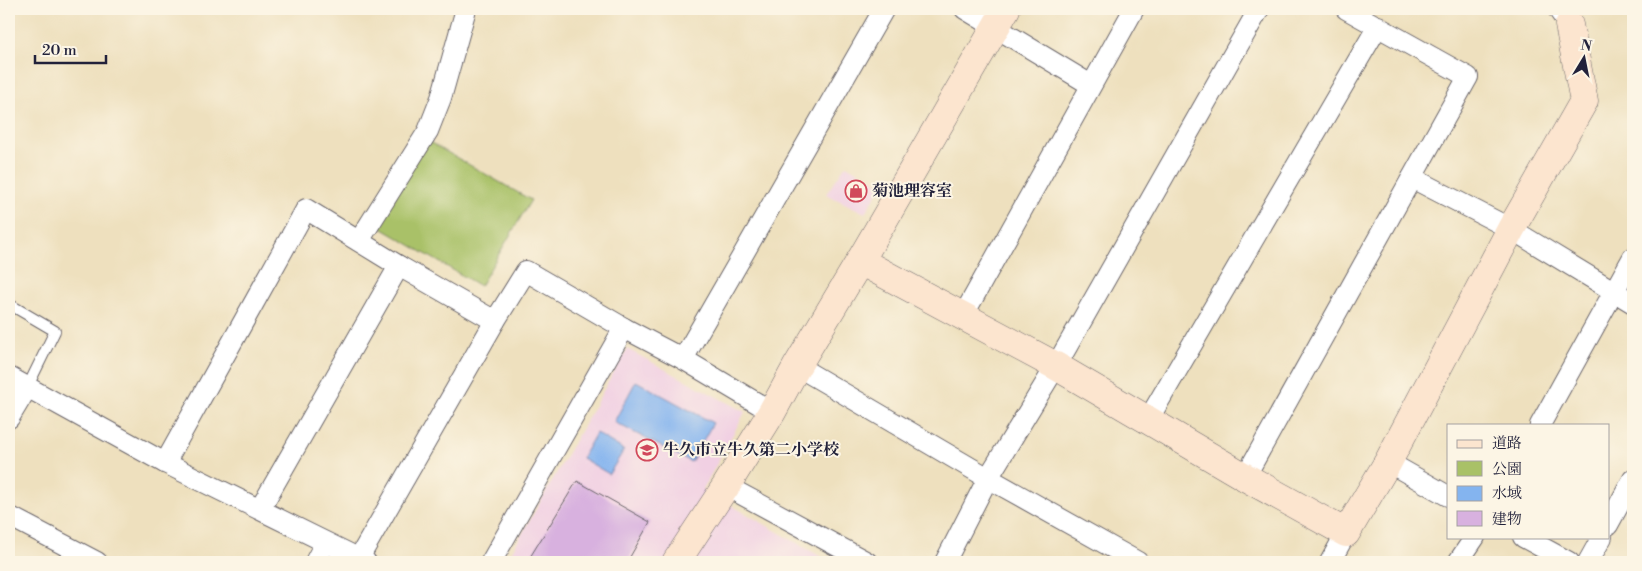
<svg xmlns="http://www.w3.org/2000/svg" width="1642" height="571" font-family="'Libre Bodoni','Noto Serif JP',serif">
<rect width="100%" height="100%" fill="#fcf5e5"/>
<filter id="ink" filterUnits="userSpaceOnUse"><feTurbulence type="fractalNoise" baseFrequency=".02" numOctaves="2"/><feDisplacementMap in="SourceGraphic" scale="10" xChannelSelector="R" yChannelSelector="G"/><feConvolveMatrix kernelMatrix="1 2 1 2 8 2 1 2 1" color-interpolation-filters="sRGB"/></filter>
<filter id="wash" filterUnits="userSpaceOnUse"><feTurbulence type="fractalNoise" baseFrequency=".0096" numOctaves="4" result="noise"/><feDisplacementMap in="SourceGraphic" scale="20" xChannelSelector="R" yChannelSelector="G"/><feGaussianBlur stdDeviation="1.12" result="paint"/><feColorMatrix in="noise" values="0 0 0 0 0 0 0 0 0 0 0 0 0 0 0 0 0 1.4 0 .05"/><feComposite in="paint" operator="in"/></filter>
<g filter="url(#wash)">
<rect width="100%" height="100%" fill="#eee0be"/>
<!-- built -->
<g fill="#f1d0e3">
<path d="M 846,165 L 882,185 L 865,213 L 826,194 Z"/>
<path d="M 627,349 L 745,412 L 703,489 L 830,562 L 506,562 Z"/>
</g>
<!-- green -->
<path fill="#a9c167" stroke="#667251" d="M 424,139 L 531,200 L 480,286 L 371,222 Z"/>
<!-- water -->
<g fill="#84b4ef" stroke="#536b95">
<path d="M 636,381 L 713,423 L 691,462 L 614,422 Z"/>
<path d="M 596,433 L 624,450 L 609,474 L 582,458 Z"/>
</g>
<g id="blocks">
<!-- building -->
<path fill="#d8b1df" d="M 577,481 L 650,522 L 627,562 L 527,562 Z"/>
</g>
</g>
<g filter="url(#ink)">
<use href="#blocks" fill-opacity="0" stroke="#696469" stroke-width="1"/>
<g fill="none" stroke-linecap="round" stroke-linejoin="round">
<!-- lane casing -->
<g stroke="#696469" stroke-width="12">
<path id="lane" d="M 9,304 L 55,331 L 27,388"/>
</g>
<!-- street casing -->
<g stroke="#696469" stroke-width="22">
<g id="street">
<path d="M 965,9 L 1091,85"/>
<path d="M 1558,9 L 1569,25"/>
<path d="M 1412,178 L 1511,229 L 1633,303"/>
<path d="M 359,241 L 428,131 L 441,98 L 466,9"/>
<path d="M 963,316 L 1134,9"/>
<path d="M 683,359 L 884,9"/>
<path d="M 797,366 L 988,478 L 1138,562"/>
<path d="M 9,377 L 165,463 L 366,562"/>
<path d="M 9,418 L 27,388"/>
<path d="M 1148,420 L 1378,26"/>
<path d="M 1540,425 L 1633,257"/>
<path d="M 1388,462 L 1448,496"/>
<path d="M 165,463 L 306,209 L 399,266"/>
<path d="M 1245,477 L 1468,77 L 1346,9"/>
<path d="M 726,486 L 867,562"/>
<path d="M 260,509 L 399,266 L 495,321 L 526,271 L 624,328 L 683,359 L 772,412"/>
<path d="M 9,516 L 97,562"/>
<path d="M 1608,525 L 1633,479"/>
<path d="M 1523,537 L 1569,562"/>
<path d="M 359,558 L 495,321"/>
<path d="M 315,562 L 325,543"/>
<path d="M 491,562 L 624,328"/>
<path d="M 945,562 L 988,478 L 1056,366 L 1259,9"/>
<path d="M 1330,562 L 1346,533"/>
<path d="M 1458,562 L 1475,537"/>
<path d="M 1588,562 L 1602,537"/>
</g>
</g>
<!-- secondary casing -->
<g stroke="#696469" stroke-width="29">
<g id="secondary">
<path d="M 860,261 L 1056,366 L 1245,477 L 1346,533 L 1388,462 L 1511,229 L 1584,101 L 1569,25"/>
<path d="M 676,562 L 726,486 L 772,412 L 797,366 L 860,261 L 1006,9"/>
</g>
</g>
<!-- lane -->
<use href="#lane" stroke="#fff" stroke-width="10"/>
<!-- street -->
<use href="#street" stroke="#fff" stroke-width="20"/>
<!-- secondary -->
<use href="#secondary" stroke="#fce5cf" stroke-width="28"/>
</g>
</g>
<!-- icons -->
<defs>
<g id="shop-ring" transform="scale(1.125)"><circle r="9.5" fill="#fcf5e5" stroke="#d1495b" stroke-width="1.5"/><path d="M-5-2.5h2.3a2.7 3.5 0 0 1 5.4 0H5L5.5 6h-11ZM-1.5-2.5h3a1.5 2.3 0 0 0-3 0Z" fill="#d1495b"/></g>
<g id="school-ring" transform="scale(1.125)"><circle r="9.5" fill="#fcf5e5" stroke="#d1495b" stroke-width="1.5"/><path d="M0-5L7-2L0 1L-7-2ZM-4 1L0 2.5L4 1V4Q0 6-4 4Z" fill="#d1495b"/></g>
</defs>
<g fill-rule="evenodd">
<use href="#shop-ring" x="856" y="191"/>
<use href="#school-ring" x="647" y="450"/>
</g>
<g text-anchor="middle" dominant-baseline="central" stroke-width="4" stroke-linejoin="round" paint-order="stroke">
<!-- poi labels -->
<g font-size="16" font-weight="bold" fill="#22223b" stroke="#fcf5e5" text-anchor="start">
<text x="872" y="191">菊池理容室</text>
<text x="663" y="450">牛久市立牛久第二小学校</text>
</g>
</g>
<!-- margin -->
<rect width="1642" height="571" fill="none" stroke="#fcf5e5" stroke-width="30"/>
<!-- legend -->
<rect x="1447" y="424" width="162" height="115" fill="#fcf5e5" stroke="#a5a1a1"/>
<rect x="1457" y="440" width="25" height="8" fill="#fce5cf" stroke="#a5a1a1"/>
<text x="1492" y="448" font-size="15" fill="#22223b">道路</text>
<rect x="1457" y="461" width="25" height="15" fill="#a9c167" stroke="#a5a1a1"/>
<text x="1492" y="474" font-size="15" fill="#22223b">公園</text>
<rect x="1457" y="486" width="25" height="15" fill="#84b4ef" stroke="#a5a1a1"/>
<text x="1492" y="498" font-size="15" fill="#22223b">水域</text>
<rect x="1457" y="511" width="25" height="15" fill="#d8b1df" stroke="#a5a1a1"/>
<text x="1492" y="524" font-size="15" fill="#22223b">建物</text>
<!-- north arrow -->
<g transform="translate(1584 58) rotate(10)" stroke="#fcf5e5" stroke-width="4" paint-order="stroke">
<path d="M0-4L9 19L0 12L-9 19Z" fill="#22223b"/>
<text y="-8" font-size="14" font-weight="bold" text-anchor="middle" fill="#22223b">N</text>
</g>
<!-- scale -->
<path d="M35 55v8h71v-8" fill="none" stroke="#22223b" stroke-width="2.5"/>
<text x="42" y="55" font-size="15" fill="#22223b" stroke="#fcf5e5" stroke-width="4" paint-order="stroke">20 m</text>
</svg>
